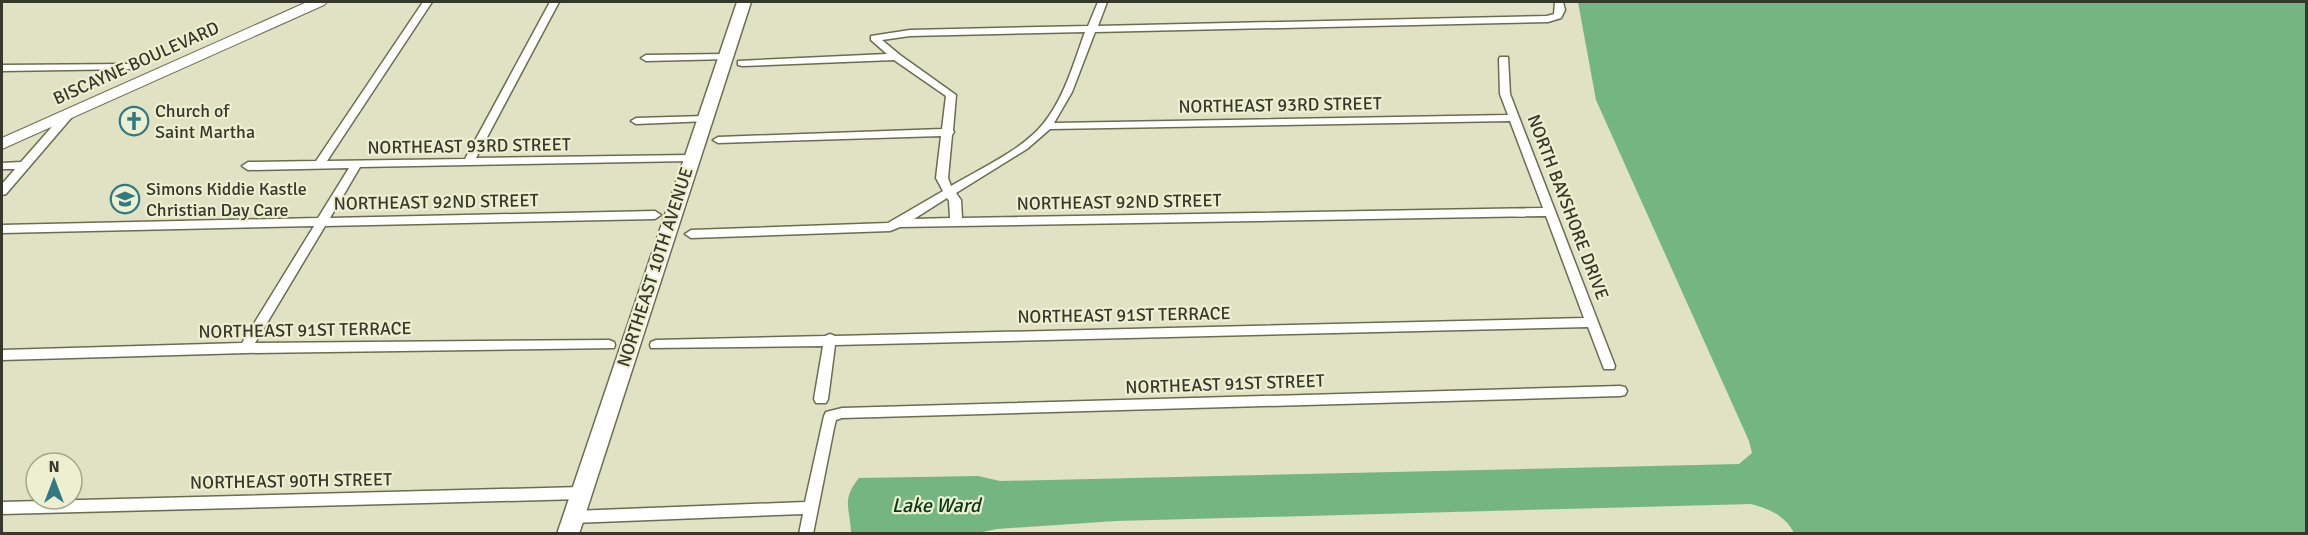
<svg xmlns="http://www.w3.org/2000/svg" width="2308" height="535" font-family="Signika,sans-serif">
<rect width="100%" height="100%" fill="#e0e2c3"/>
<!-- water -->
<path fill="#74b682" d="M 1578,2 L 2306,2 L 2306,533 L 1794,533 C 1785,515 1769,509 1751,504 L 1116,521 L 997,529 L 973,534 L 851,532 C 850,507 841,500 859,478 L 978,476 L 1000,481 L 1739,464 L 1752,453 L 1749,441 L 1596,100 Z"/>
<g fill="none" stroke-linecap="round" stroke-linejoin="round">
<!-- street casing -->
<g stroke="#6b6d51" stroke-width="3">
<g id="street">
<path d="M 423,2 L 432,2 L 327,161 L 465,159 L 550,2 L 559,2 L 476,158 L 690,155 L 695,158 L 690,161 L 360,167 L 330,218 L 655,211 L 661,215 L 655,219 L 325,226 L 255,343 L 609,340 L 614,342 L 615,345 L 614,348 L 246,353 L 2,360 L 2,350 L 242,343 L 314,226 L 2,233 L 2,225 L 318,218 L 349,168 L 248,170 L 242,166 L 248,162 L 316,161 Z"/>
<path d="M 1098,2 L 1107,2 L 1098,26 L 1547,16 L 1554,14 L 1555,2 L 1563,2 L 1565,10 L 1561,18 L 1548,22 L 1095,32 L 1072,92 L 1054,123 L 1508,115 L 1500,94 L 1499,59 L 1500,57 L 1508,57 L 1510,94 L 1615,366 L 1614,369 L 1604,369 L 1588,327 L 835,345 L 828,399 L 826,403 L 816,403 L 814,399 L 823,346 L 651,348 L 650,345 L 651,342 L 656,340 L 825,336 L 830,334 L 835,336 L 1584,318 L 1546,216 L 900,227 L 890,231 L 691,238 L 685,234 L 691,230 L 888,223 L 943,191 L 936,178 L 941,136 L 718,143 L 713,140 L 718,137 L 942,129 L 946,96 L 894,60 L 742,66 L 738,65 L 738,61 L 887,54 L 871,40 L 871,36 L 910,30 L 1088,26 ZM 1085,32 C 1074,62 1064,99 1043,124 C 1022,150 980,169 951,186 L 948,178 L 952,135 L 954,132 L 953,130 L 956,95 L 900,55 L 882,40 L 910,36 ZM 1510,121 L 1543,208 L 962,218 L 961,200 L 956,193 L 1027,149 L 1050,129 ZM 947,198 L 949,201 L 950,218 L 914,219 Z"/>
<path d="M 726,54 L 730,55 L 730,59 L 646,61 L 641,58 L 646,55 Z"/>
<path d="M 129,64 L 133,65 L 133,69 L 2,71 L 2,65 Z"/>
<path d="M 68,112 L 72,113 L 73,115 L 72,117 L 6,194 L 2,195 L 2,184 L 15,169 L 2,169 L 2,163 L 21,162 L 64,113 Z"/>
<path d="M 705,116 L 709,117 L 710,119 L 709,121 L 636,124 L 631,121 L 636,118 Z"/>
<path d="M 1620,386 L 1625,387 L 1627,391 L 1625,395 L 1620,396 L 842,418 L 836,420 L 834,428 L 813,534 L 799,534 L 803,514 L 573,523 L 568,521 L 566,517 L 568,513 L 573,511 L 805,502 L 824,416 L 826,412 L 842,408 Z"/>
<path d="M 581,487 L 586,489 L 588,493 L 586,497 L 581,499 L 2,514 L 2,502 Z"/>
</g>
</g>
<!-- secondary casing -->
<g stroke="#6b6d51" stroke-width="3">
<path id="secondary" d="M 737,2 L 751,2 L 579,534 L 557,534 Z"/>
</g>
<!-- primary casing -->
<g stroke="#6b6d51" stroke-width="2">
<path id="primary" d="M 307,2 L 327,2 L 324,5 L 2,149 L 2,138 Z"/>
</g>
<!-- street -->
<use href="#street" fill="#fff" fill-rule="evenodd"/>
<!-- secondary -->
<use href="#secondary" fill="#fff" fill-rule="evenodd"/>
<!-- primary -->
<use href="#primary" fill="#fff" fill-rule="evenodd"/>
</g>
<!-- icons -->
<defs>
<g id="church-ring" transform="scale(1.5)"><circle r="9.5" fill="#edf0d0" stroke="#317983" stroke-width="1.5"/><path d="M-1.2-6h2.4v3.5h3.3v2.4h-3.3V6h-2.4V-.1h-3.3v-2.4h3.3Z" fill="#317983"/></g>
<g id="school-ring" transform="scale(1.5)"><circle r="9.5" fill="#edf0d0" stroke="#317983" stroke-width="1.5"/><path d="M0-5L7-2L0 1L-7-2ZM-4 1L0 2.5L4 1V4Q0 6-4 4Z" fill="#317983"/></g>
</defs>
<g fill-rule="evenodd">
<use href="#church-ring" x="134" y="121"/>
<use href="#school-ring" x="125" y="199"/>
</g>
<g text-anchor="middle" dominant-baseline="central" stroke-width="4.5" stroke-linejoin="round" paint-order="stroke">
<!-- street labels -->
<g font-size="18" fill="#37382c" stroke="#edf0d0">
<text transform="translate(136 63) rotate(-24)">BISCAYNE BOULEVARD</text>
<text transform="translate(1280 105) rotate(-1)">NORTHEAST 93RD STREET</text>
<text transform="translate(469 146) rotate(-1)">NORTHEAST 93RD STREET</text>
<text transform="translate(436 202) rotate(-1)">NORTHEAST 92ND STREET</text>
<text transform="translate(1119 202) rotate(-1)">NORTHEAST 92ND STREET</text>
<text transform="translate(1568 207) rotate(69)">NORTH BAYSHORE DRIVE</text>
<text transform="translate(655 267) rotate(-72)">NORTHEAST 10TH AVENUE</text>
<text transform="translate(1124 315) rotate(-1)">NORTHEAST 91ST TERRACE</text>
<text transform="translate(305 330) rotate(-1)">NORTHEAST 91ST TERRACE</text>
<text transform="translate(1225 384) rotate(-2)">NORTHEAST 91ST STREET</text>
<text transform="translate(291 481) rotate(-1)">NORTHEAST 90TH STREET</text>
</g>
<!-- poi labels -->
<g font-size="18" fill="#37382c" stroke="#edf0d0" text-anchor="start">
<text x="155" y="111">Church of<tspan x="155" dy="21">Saint Martha</tspan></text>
<text x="146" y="189">Simons Kiddie Kastle<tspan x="146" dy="21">Christian Day Care</tspan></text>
</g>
<!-- water labels -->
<g font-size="20" font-style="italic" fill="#043817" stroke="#edf0d0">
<text x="936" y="505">Lake Ward</text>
</g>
</g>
<!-- border -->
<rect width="2308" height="535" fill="none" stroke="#37382c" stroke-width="6"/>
<!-- north arrow -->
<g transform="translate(54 481)"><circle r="28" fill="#edf0d0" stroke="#a4a68e" stroke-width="1.5"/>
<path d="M0-4.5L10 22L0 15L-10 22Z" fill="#317983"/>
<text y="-9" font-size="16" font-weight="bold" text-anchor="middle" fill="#37382c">N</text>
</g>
</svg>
